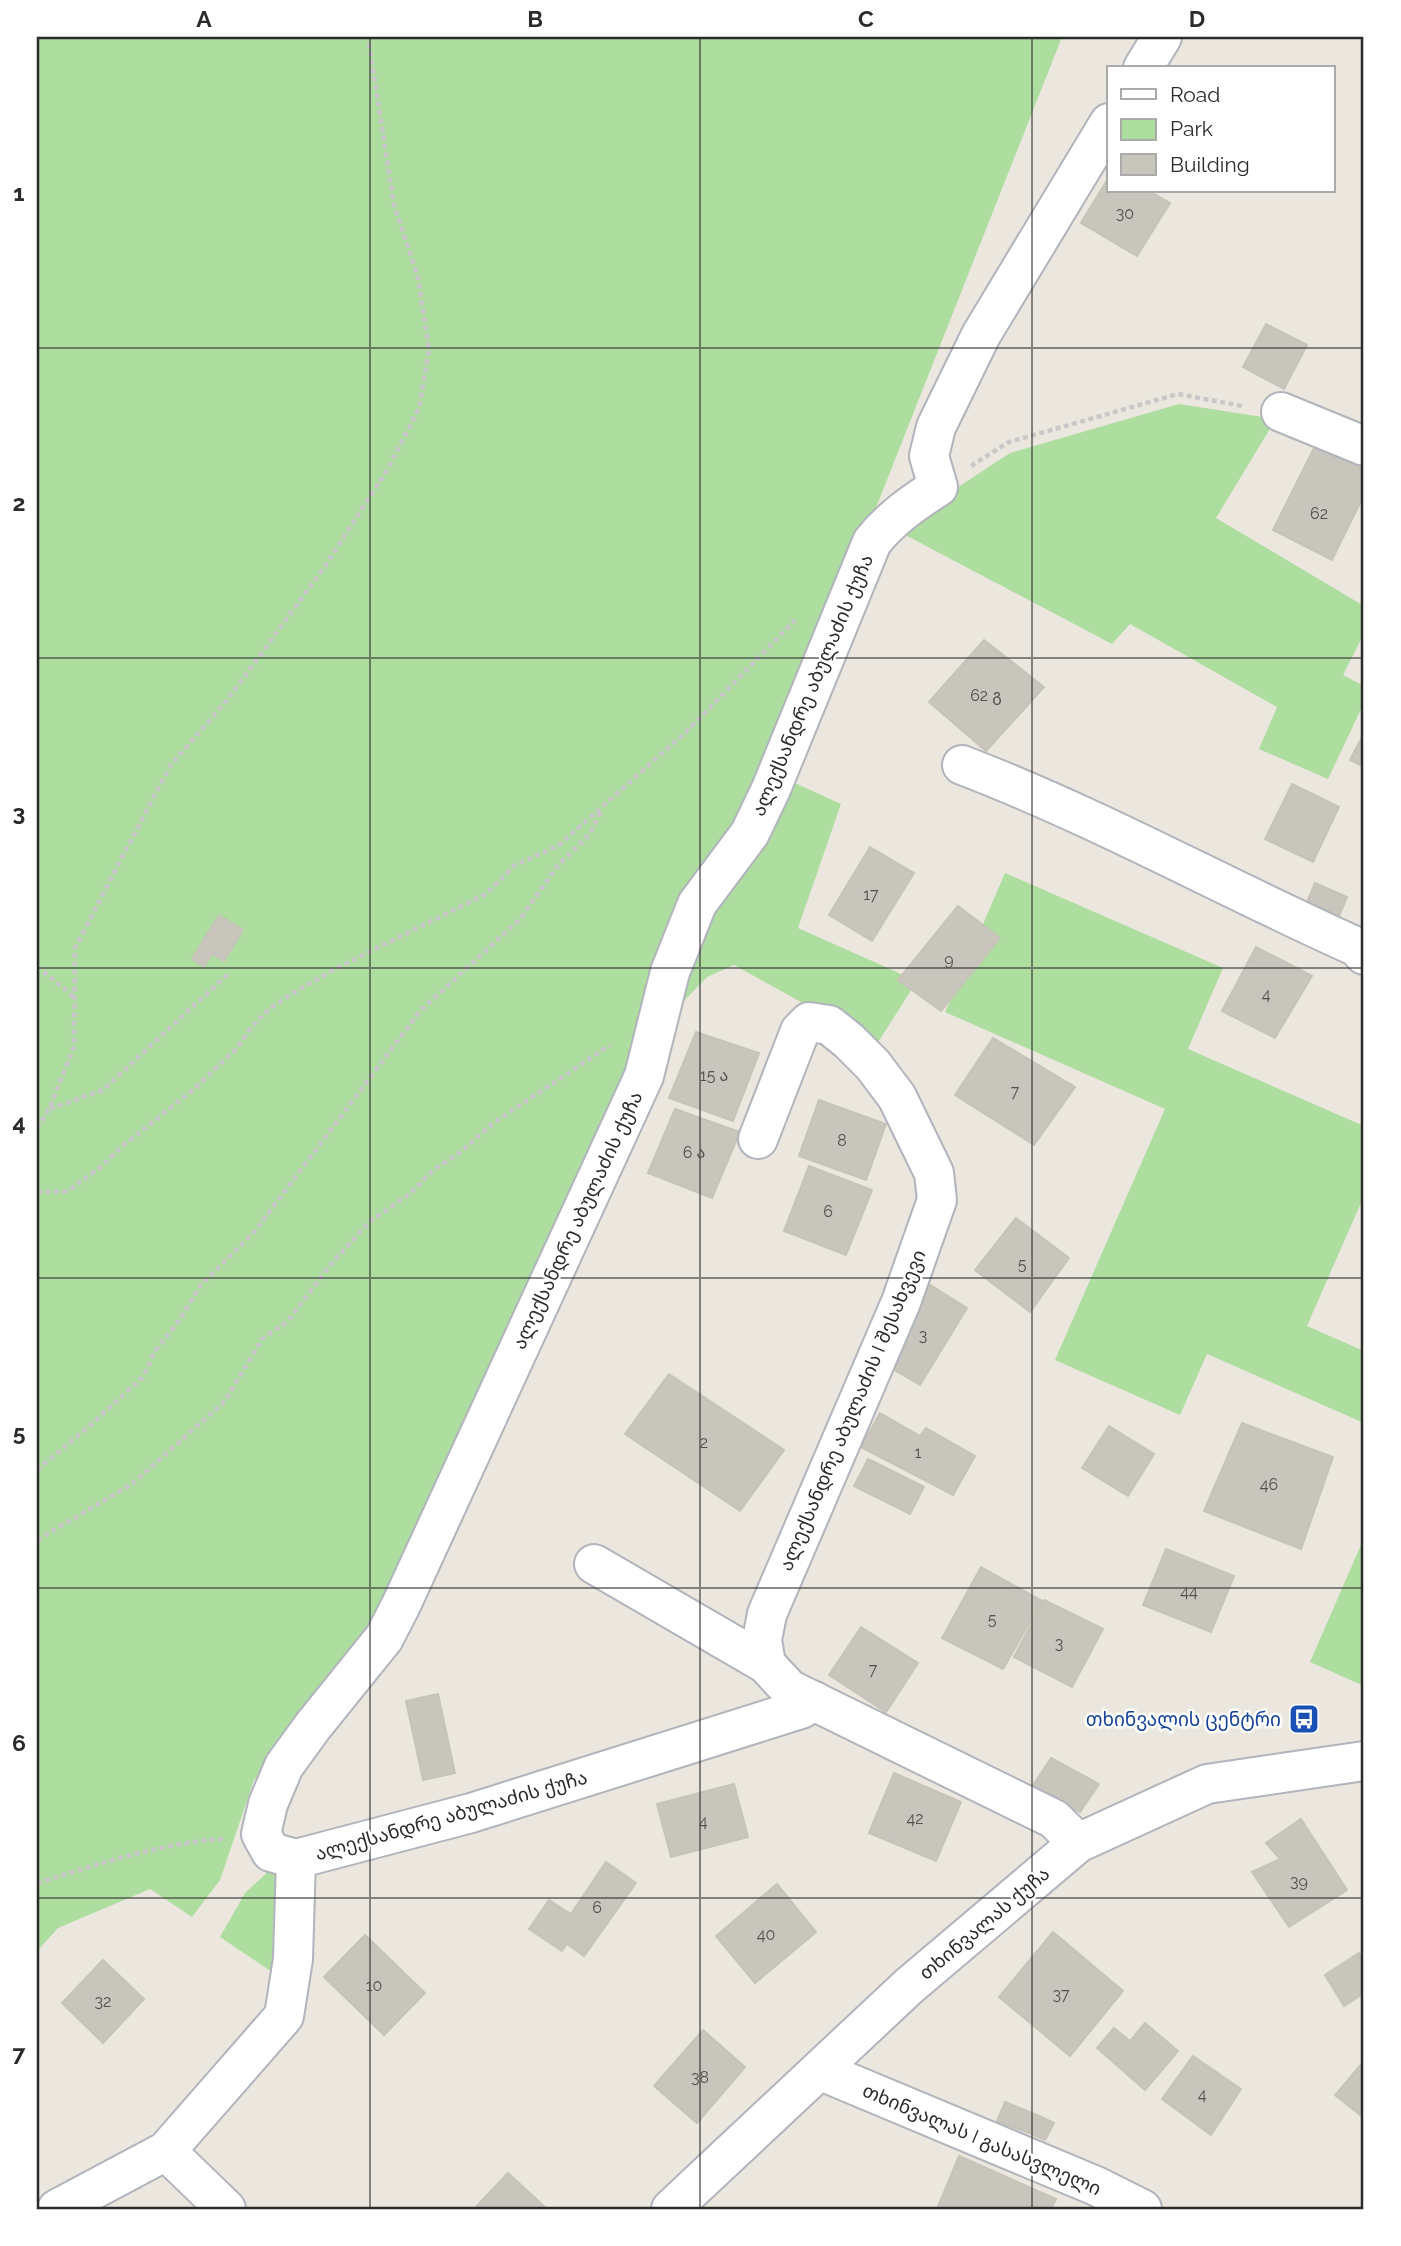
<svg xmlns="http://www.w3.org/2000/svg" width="1401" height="2246" font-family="Raleway,'Noto Sans Georgian',sans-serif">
<rect width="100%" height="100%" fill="#ebe7de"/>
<!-- green -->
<g fill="#aedda0">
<path d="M 37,37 L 1062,37 L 768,781 L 637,1073 L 391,1603 L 272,1764 L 254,1780 L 220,1880 L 192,1917 L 150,1889 L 58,1928 L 37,1951 Z"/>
<path d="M 1179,404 L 1276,419 L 1216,518 L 1364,606 L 1364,634 L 1343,675 L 1364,686 L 1364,703 L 1328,779 L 1259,749 L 1277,707 L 1130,624 L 1112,644 L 894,529 L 1010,453 Z"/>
<path d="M 784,778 L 841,804 L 798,928 L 917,981 L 877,1044 L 734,965 L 707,977 L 680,1005 L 675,979 Z"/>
<path d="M 1005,873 L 1223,968 L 1188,1049 L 1364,1126 L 1364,1196 L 1307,1326 L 1364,1351 L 1364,1423 L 1207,1354 L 1180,1415 L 1055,1360 L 1165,1109 L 945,1012 Z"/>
<path d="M 1364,1538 L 1364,1686 L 1310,1662 Z"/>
<path d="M 271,1869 L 283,1874 L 281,1978 L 220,1937 L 245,1893 Z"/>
</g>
<!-- building -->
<g fill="#c7c5bc" stroke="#c6c3b8" stroke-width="2">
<path d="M 1109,177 L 1109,191 L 1149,191 L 1170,203 L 1137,256 L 1081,223 Z"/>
<path d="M 1266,324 L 1307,345 L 1284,389 L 1243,367 Z"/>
<path d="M 1317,442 L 1364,465 L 1364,495 L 1332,560 L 1273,530 Z"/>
<path d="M 984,640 L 1044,687 L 986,751 L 929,702 Z"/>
<path d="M 1364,733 L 1364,767 L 1350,760 Z"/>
<path d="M 1292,784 L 1339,807 L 1313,862 L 1265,839 Z"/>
<path d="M 870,847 L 914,873 L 872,941 L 829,915 Z"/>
<path d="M 1315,883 L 1347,897 L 1337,921 L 1305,907 Z"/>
<path d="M 958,906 L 1000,938 L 941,1011 L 898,980 Z"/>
<path d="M 219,915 L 243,930 L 224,961 L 212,954 L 204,967 L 192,959 Z"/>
<path d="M 1256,947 L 1312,976 L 1275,1038 L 1222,1011 Z"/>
<path d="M 696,1032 L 759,1053 L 733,1121 L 669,1098 Z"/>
<path d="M 993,1038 L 1075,1087 L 1034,1145 L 955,1095 Z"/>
<path d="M 819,1100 L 886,1124 L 866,1180 L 799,1156 Z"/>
<path d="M 675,1109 L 740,1132 L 712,1198 L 648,1173 Z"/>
<path d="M 809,1166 L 872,1190 L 846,1255 L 784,1231 Z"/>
<path d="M 1016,1218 L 1069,1258 L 1030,1312 L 975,1270 Z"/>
<path d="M 924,1281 L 967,1308 L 920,1385 L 881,1362 Z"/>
<path d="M 669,1374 L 784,1450 L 740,1511 L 625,1434 Z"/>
<path d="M 880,1413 L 920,1436 L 926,1428 L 975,1456 L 953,1495 L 861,1447 Z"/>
<path d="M 1242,1423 L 1333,1457 L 1301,1549 L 1204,1511 Z"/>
<path d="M 1109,1426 L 1154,1454 L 1128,1496 L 1082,1468 Z"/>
<path d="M 868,1459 L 924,1487 L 910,1514 L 854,1486 Z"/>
<path d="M 1166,1549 L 1234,1576 L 1211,1632 L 1143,1605 Z"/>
<path d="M 981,1567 L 1042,1601 L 1003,1669 L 942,1638 Z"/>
<path d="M 1044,1600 L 1103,1629 L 1072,1687 L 1014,1657 Z"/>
<path d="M 861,1627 L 918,1663 L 886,1712 L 829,1675 Z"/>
<path d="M 438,1694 L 455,1773 L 423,1780 L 406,1701 Z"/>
<path d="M 1051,1758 L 1099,1784 L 1080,1812 L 1032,1787 Z"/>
<path d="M 894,1773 L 961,1802 L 936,1861 L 869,1833 Z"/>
<path d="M 734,1784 L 748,1837 L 671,1857 L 657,1804 Z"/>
<path d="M 1301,1819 L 1347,1890 L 1289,1927 L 1252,1872 L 1280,1859 L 1266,1843 Z"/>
<path d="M 606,1862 L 636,1883 L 584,1956 L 567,1944 L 562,1951 L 529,1929 L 549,1900 L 571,1914 Z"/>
<path d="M 777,1884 L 816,1932 L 755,1983 L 716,1936 Z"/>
<path d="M 1053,1932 L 1123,1991 L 1070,2056 L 999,1997 Z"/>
<path d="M 365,1935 L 425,1993 L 384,2035 L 324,1977 Z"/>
<path d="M 1359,1953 L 1364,1961 L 1364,1993 L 1344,2006 L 1325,1975 Z"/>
<path d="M 103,1960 L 144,1999 L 103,2043 L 62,2003 Z"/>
<path d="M 1145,2023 L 1178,2051 L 1145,2090 L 1097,2048 L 1114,2028 L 1130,2041 Z"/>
<path d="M 703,2030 L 745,2067 L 697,2123 L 654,2086 Z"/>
<path d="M 1193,2056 L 1241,2089 L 1211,2135 L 1162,2099 Z"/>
<path d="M 1364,2061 L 1364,2118 L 1335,2095 Z"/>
<path d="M 1005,2102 L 1037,2115 L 1029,2133 L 997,2121 Z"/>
<path d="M 1037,2115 L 1054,2123 L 1045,2140 L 1029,2133 Z"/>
<path d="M 959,2156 L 1056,2199 L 1051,2209 L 937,2209 Z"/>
<path d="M 508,2173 L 547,2209 L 474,2209 Z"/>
</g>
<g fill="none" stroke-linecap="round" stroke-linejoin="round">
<!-- minor casing -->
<g stroke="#b1b3bd" stroke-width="42">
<g id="minor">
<path d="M 1143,68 L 1162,37"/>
<path d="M 1281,412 L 1364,446"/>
<path d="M 962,765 C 1098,817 1225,888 1357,947 L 1364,955"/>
<path d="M 758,1139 L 800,1031 L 809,1022 L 829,1025 L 849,1041 L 873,1065 L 897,1097 L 934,1173 L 937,1200 L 901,1302 L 767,1614 L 762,1640 L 766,1664 L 789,1689 L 1054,1819 L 1078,1843"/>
<path d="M 594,1564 L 766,1664"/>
<path d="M 814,1701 L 801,1709 L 471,1813 L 296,1859 L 271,1852 L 261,1834 L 268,1804 L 284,1766 L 313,1726 L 384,1638 L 401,1605 L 644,1076 L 670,972 L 697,904 L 750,833 L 771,789 L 872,542 C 890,519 913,503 938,487 L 929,456 L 936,427 L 981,335 L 1109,123"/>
<path d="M 821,2071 L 1096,2186 L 1142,2209"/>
<path d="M 166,2151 L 226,2209"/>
<path d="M 57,2209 L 166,2151 L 284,2016 L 293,1959 L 296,1859"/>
<path d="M 671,2209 L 909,1986 L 1078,1843 L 1207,1784 L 1364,1761"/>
</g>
</g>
<!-- path -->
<g stroke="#c8c8c8" stroke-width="4.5" stroke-dasharray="5 3.5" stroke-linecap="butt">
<path d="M 971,466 L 1009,442 L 1178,394 L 1242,406"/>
<path d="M 37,966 L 74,997"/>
<path d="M 50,1109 L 103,1090 L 228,974"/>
<path d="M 37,1128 L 49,1109 L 74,1047 L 75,948 L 118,865 L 170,766 L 228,699 L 323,569 L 386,472 L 419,408 L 429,350 L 418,278 L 394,205 L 368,37"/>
<path d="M 37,1192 L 68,1191 L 102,1166 L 120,1148 L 194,1089 L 237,1048 L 251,1028 L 269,1009 L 293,993 L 335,969 L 486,894 L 515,865 L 558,846 L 687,731 L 795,620"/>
<path d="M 37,1470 L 87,1428 L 143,1377 L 155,1351 L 179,1321 L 200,1286 L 255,1231 L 420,1011 L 520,919 L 559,864 L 589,835 L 602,810"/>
<path d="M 37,1540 L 132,1484 L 225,1401 L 262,1339 L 288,1321 L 331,1264 L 369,1222 L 411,1193 L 433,1170 L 462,1151 L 492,1124 L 610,1045"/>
<path d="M 37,1883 C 97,1865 159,1843 223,1839"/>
</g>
<!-- minor -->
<use href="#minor" stroke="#fff" stroke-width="38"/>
</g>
<!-- grid -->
<path fill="none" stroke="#2b2b2b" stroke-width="2" stroke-opacity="0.55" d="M 370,37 L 370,2209M 700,37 L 700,2209M 1032,37 L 1032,2209M 37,348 L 1364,348M 37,658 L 1364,658M 37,968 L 1364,968M 37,1278 L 1364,1278M 37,1588 L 1364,1588M 37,1898 L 1364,1898"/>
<!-- icons -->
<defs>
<g id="bus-square" transform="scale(1.575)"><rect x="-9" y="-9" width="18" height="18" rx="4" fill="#1a4fb4" stroke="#fff"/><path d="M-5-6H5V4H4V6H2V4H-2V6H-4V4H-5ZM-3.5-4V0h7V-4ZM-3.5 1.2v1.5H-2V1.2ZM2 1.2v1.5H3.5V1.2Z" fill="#fff"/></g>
</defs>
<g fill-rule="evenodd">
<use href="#bus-square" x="1304" y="1719"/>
</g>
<g text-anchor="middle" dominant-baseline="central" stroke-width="5" stroke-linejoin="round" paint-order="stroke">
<!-- number labels -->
<g font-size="16" fill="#52524f">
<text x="1125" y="213">30</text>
<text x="1319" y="513">62</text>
<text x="986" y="695">62 გ</text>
<text x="871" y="894">17</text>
<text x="949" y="959">9</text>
<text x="1266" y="994">4</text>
<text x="714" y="1075">15 ა</text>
<text x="1015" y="1091">7</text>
<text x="842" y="1140">8</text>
<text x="694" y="1152">6 ა</text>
<text x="828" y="1211">6</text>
<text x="1022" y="1264">5</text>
<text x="923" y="1335">3</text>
<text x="704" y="1442">2</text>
<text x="918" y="1452">1</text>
<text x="1269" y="1484">46</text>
<text x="1189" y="1591">44</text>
<text x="992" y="1619">5</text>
<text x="1059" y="1643">3</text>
<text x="873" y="1669">7</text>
<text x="915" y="1818">42</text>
<text x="703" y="1821">4</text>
<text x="1299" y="1881">39</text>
<text x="597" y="1907">6</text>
<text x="766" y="1934">40</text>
<text x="374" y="1985">10</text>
<text x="1061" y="1994">37</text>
<text x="103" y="2001">32</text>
<text x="700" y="2077">38</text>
<text x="1202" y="2094">4</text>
</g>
<!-- street labels -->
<g font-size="19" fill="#2b2b2b" stroke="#fff">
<text transform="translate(812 685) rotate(-67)">ალექსანდრე აბულაძის ქუჩა</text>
<text transform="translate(577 1220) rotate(-65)">ალექსანდრე აბულაძის ქუჩა</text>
<text transform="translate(852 1410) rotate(-67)">ალექსანდრე აბულაძის I შესახვევი</text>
<text transform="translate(451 1815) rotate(-16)">ალექსანდრე აბულაძის ქუჩა</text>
<text transform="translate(984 1923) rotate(-40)">თხინვალას ქუჩა</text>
<text transform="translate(982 2139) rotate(23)">თხინვალას I გასასვლელი</text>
</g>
<!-- transit labels -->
<g font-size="19" fill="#164399" stroke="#fff" text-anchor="end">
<text x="1281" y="1719">თხინვალის ცენტრი</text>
</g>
</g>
<!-- border -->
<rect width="1401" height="2246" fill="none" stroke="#ffffff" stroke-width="77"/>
<!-- legend -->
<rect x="1107" y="66" width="228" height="126" fill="#ffffff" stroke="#aaaaaa" stroke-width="2"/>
<rect x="1121" y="89" width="35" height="10" fill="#ffffff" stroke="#aaaaaa" stroke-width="2"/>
<text x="1170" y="102" font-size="21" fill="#2b2b2b">Road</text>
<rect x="1121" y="119" width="35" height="21" fill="#aedda0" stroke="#aaaaaa" stroke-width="2"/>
<text x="1170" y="136" font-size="21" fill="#2b2b2b">Park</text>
<rect x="1121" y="154" width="35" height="21" fill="#c7c5bc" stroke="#aaaaaa" stroke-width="2"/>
<text x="1170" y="172" font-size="21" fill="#2b2b2b">Building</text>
<rect x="38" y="38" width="1324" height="2170" fill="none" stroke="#2b2b2b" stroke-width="2.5"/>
<g font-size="23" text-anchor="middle" font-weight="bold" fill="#2b2b2b">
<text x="204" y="27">A</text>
<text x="535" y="27">B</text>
<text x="866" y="27">C</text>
<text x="1197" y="27">D</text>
<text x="19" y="201">1</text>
<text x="19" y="511">2</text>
<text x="19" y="821">3</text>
<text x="19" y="1131">4</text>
<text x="19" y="1441">5</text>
<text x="19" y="1751">6</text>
<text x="19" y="2061">7</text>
</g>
</svg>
